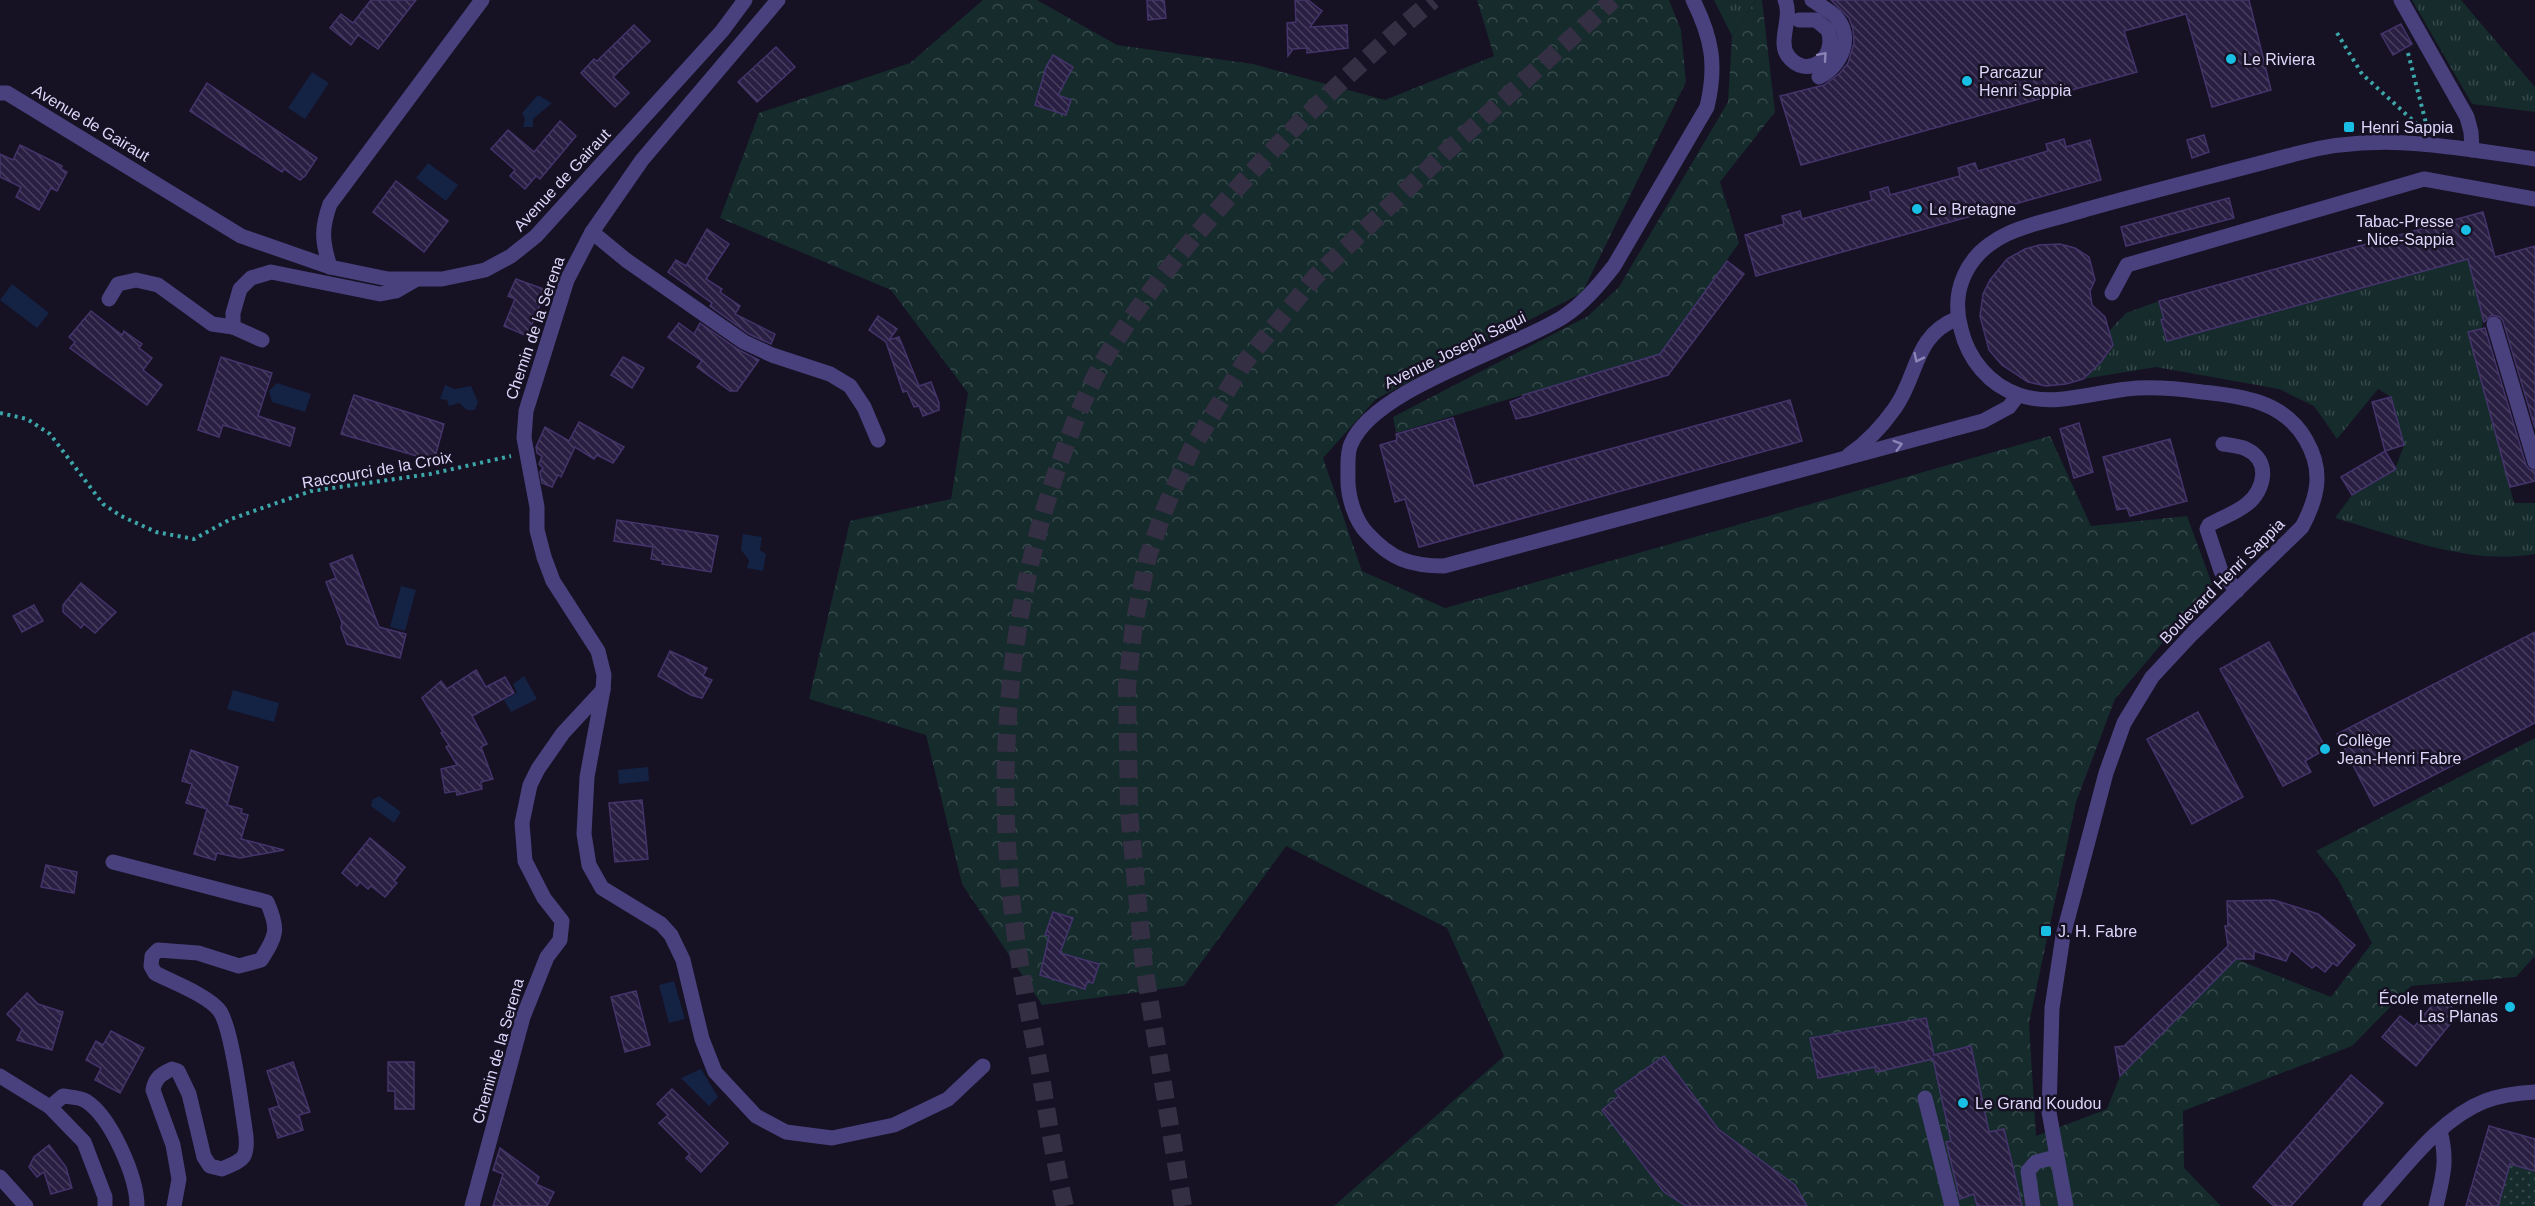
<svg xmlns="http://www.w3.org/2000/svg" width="2535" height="1206" font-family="Arial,sans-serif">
<defs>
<pattern id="grass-tufts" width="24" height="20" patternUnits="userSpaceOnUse" patternTransform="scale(1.5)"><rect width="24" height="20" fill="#152b2c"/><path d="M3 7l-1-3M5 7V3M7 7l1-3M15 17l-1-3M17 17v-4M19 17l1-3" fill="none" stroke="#37494c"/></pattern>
<pattern id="forest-crowns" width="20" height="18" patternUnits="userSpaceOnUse" patternTransform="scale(1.5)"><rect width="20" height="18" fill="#152b2c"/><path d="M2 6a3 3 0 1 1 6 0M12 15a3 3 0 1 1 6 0" fill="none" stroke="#37494c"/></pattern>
<pattern id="park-dots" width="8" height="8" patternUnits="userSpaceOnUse" patternTransform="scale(1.5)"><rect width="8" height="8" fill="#152b2c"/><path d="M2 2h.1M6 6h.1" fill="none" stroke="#37494c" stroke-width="1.8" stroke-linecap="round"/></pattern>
<pattern id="building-back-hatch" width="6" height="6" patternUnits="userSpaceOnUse" patternTransform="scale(1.5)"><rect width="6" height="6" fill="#291f42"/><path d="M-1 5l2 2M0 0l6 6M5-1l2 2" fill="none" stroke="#483f5e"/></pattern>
</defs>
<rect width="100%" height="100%" fill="#161123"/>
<!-- grass -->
<g fill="url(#grass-tufts)">
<path d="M 1714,0 L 1756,0 L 1732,36 Z"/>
<path d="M 2412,0 L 2461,0 L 2535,87 L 2535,112 L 2472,104 Z"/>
<path d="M 2487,254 L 2472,275 L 2483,318 L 2482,329 L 2468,333 L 2514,503 L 2535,503 L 2535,554 C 2469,566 2398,536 2335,518 L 2352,495 L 2395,469 L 2404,445 L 2391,397 L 2378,389 L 2337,439 L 2314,406 L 2279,389 L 2156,367 L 2083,379 L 2110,352 L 2113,345 L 2109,331 L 2126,313 L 2159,301 L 2164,319 L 2161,321 L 2168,341 Z"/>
</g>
<!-- forest -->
<g fill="url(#forest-crowns)">
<path d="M 983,0 L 1037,0 L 1117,45 L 1253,64 L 1385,100 L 1494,56 L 1477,0 L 1669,0 L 1681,30 L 1686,82 L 1582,293 L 1376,399 L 1323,458 L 1362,571 L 1445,608 L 2050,436 L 2091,526 L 2187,516 L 2212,584 L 2115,699 L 2076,802 L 2029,1023 L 2036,1136 L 2107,1109 L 2120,1076 L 2236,959 L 2331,997 L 2372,943 L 2338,879 L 2316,851 L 2535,738 L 2535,956 L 2516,977 L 2411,986 L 2352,1046 L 2183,1111 L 2184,1168 L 2221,1206 L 1334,1206 L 1504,1056 L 1447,928 L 1286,846 L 1184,986 L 1042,1005 L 962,884 L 926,735 L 809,699 L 850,521 L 951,499 L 968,393 L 891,290 L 720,218 L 759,113 L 910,63 Z"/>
<path d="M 1756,0 L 1762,0 L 1775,112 L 1720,182 L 1739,243 L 1663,350 L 1659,354 L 1396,433 L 1393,417 L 1588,316 L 1619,287 L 1728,102 L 1732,36 Z"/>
</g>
<!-- park -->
<path fill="url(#park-dots)" d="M 2510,1164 L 2535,1171 L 2535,1206 L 2498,1206 Z"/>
<!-- water -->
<g fill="#142244">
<path d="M 312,72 L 329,83 L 305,119 L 288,108 Z"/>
<path d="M 538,95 L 552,103 L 533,119 L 533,127 L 523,127 L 525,119 L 522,113 Z"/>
<path d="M 428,163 L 458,185 L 446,201 L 416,178 Z"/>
<path d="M 12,284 L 49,313 L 37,328 L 0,300 Z"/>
<path d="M 277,383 L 311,394 L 305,412 L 272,402 L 269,391 Z"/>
<path d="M 445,385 L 455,389 L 471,386 L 478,402 L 475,410 L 467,410 L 459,403 L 449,406 L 447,400 L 440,399 Z"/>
<path d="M 743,534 L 762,537 L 760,550 L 766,554 L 763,571 L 747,568 L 749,560 L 741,550 Z"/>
<path d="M 401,586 L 416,590 L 405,631 L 390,627 Z"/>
<path d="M 524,676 L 537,699 L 511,712 L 504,700 L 517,693 L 513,684 Z"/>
<path d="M 233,690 L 279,703 L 274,722 L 227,709 Z"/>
<path d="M 648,767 L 649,781 L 619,784 L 618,770 Z"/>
<path d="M 379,796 L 401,812 L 394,823 L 371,806 L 372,800 Z"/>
<path d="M 674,981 L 685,1019 L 669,1023 L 659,985 Z"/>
<path d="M 701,1069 L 718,1097 L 709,1106 L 681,1078 Z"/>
</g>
<!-- building -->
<g fill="url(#building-back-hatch)" stroke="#44346b" stroke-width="1.5">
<path d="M 371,0 L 416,0 L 378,49 L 358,35 L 351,45 L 330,28 L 341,14 L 353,23 Z"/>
<path d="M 1147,0 L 1164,0 L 1166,18 L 1148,20 Z"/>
<path d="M 1295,0 L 1308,0 L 1322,11 L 1310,27 L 1347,25 L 1348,48 L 1307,53 L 1307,48 L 1293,49 L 1288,56 L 1287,23 L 1296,22 Z"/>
<path d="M 1831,0 L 2249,0 L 2271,90 L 2212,107 L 2186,14 L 2124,31 L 2137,72 L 1801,165 L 1780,96 L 1824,85 L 1840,73 L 1848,63 L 1854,43 L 1853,29 L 1849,18 Z"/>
<path d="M 2401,24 L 2412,44 L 2393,55 L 2381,34 Z"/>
<path d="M 634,25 L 650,41 L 613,77 L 629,93 L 615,107 L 581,73 L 594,59 L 597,61 Z"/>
<path d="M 776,47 L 795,67 L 757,102 L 738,82 Z"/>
<path d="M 1053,55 L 1073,67 L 1058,95 L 1071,100 L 1066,115 L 1035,105 L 1046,67 Z"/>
<path d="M 207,83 L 317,158 L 305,176 L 300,180 L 284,169 L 282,172 L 190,111 Z"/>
<path d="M 560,121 L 576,136 L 540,179 L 536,176 L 525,189 L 510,176 L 515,170 L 491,149 L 508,130 L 534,152 Z"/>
<path d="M 2204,135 L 2209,152 L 2192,158 L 2187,140 Z"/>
<path d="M 2064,139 L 2066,147 L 2090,140 L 2101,180 L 1756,276 L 1745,235 L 1784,224 L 1782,216 L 1800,211 L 1802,219 L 1872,200 L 1870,192 L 1888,187 L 1890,195 L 1960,176 L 1958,168 L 1975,163 L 1978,171 L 2048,151 L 2046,144 Z"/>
<path d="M 20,145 L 62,166 L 61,169 L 67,172 L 57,191 L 51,188 L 39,210 L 16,197 L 21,187 L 0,177 L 0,154 L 13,160 Z"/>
<path d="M 396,181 L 448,221 L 424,252 L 373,212 Z"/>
<path d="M 2229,198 L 2234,218 L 2126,246 L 2121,227 Z"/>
<path d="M 2483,212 L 2495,257 L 2535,246 L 2535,428 L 2503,321 L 2500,317 L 2492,315 L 2484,322 L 2468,259 L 2167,341 L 2161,320 L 2164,319 L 2159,301 Z"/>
<path d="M 707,229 L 729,244 L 706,279 L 722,289 L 720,292 L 740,306 L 735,314 L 775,334 L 771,344 L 749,334 L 710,306 L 712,303 L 668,272 L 676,260 L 686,266 Z"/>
<path d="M 2060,244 L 2075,248 L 2089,257 L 2095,280 L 2090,291 L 2092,305 L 2105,317 L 2113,345 L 2101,362 L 2083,379 L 2066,384 L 2046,386 L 2028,382 L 2002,365 L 1989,350 L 1980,316 L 1983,294 L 1990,280 L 2007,259 L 2025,249 L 2039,245 Z"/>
<path d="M 1727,261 L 1744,274 L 1668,375 L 1530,416 L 1516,419 L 1510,402 L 1523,397 L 1523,395 L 1660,354 Z"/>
<path d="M 516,279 L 546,290 L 527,336 L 504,326 L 515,299 L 508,296 Z"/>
<path d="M 91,311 L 122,335 L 124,331 L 142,344 L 139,348 L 152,358 L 143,370 L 162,385 L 147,405 L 70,348 L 75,342 L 69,337 Z"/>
<path d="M 878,316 L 897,329 L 889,340 L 899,337 L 919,386 L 931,382 L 939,403 L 939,410 L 923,416 L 919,406 L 914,407 L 907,391 L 903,392 L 886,342 L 869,330 Z"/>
<path d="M 679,323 L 694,334 L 700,323 L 739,350 L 759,360 L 737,391 L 730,391 L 697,367 L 702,361 L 668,337 Z"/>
<path d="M 2485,328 L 2526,465 L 2529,469 L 2535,471 L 2535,481 L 2510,487 L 2468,332 Z"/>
<path d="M 221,357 L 272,373 L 258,416 L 295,428 L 290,446 L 223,425 L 219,437 L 198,430 Z"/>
<path d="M 623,357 L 644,368 L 632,388 L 611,375 Z"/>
<path d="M 354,395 L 444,424 L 434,461 L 341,434 Z"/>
<path d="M 2391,397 L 2404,445 L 2385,451 L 2372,402 Z"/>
<path d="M 1790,400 L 1802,441 L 1419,547 L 1405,499 L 1395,502 L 1380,445 L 1397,440 L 1396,434 L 1453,418 L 1474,486 Z"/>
<path d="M 579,422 L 624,447 L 613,463 L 597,455 L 594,459 L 575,447 L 561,477 L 558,475 L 552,487 L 542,483 L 540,472 L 543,468 L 539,464 L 542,456 L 537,453 L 536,447 L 545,427 L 569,441 Z"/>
<path d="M 2079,423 L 2093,472 L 2074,478 L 2060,429 Z"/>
<path d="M 2170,439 L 2187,501 L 2130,516 L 2127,508 L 2117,510 L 2103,457 Z"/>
<path d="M 2385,451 L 2396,469 L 2352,495 L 2341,477 Z"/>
<path d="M 617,520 L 718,536 L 711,572 L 662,564 L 663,561 L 651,559 L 653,547 L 614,541 Z"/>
<path d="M 352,555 L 379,627 L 406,634 L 400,658 L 347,644 L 341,628 L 342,623 L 326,582 L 336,578 L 330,564 Z"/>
<path d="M 81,583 L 116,612 L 95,633 L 84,624 L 81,628 L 63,612 L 63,605 Z"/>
<path d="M 34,605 L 43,621 L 22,632 L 13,616 Z"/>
<path d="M 2535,632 L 2535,723 L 2374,806 L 2337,734 Z"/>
<path d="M 2269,642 L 2326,749 L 2305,761 L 2311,772 L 2283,786 L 2220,669 Z"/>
<path d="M 670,651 L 707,668 L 703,676 L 712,680 L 702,698 L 691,695 L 658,676 Z"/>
<path d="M 476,670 L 486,687 L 505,677 L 514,693 L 472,716 L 487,744 L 481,747 L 493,779 L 481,782 L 482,789 L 457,795 L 456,791 L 445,793 L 441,769 L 457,765 L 446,747 L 449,745 L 441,733 L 443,732 L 422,698 L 441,681 L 447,689 Z"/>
<path d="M 2198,712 L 2243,797 L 2192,824 L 2147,739 Z"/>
<path d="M 191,750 L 238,767 L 227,805 L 242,809 L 241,813 L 248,815 L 241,839 L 284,850 L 240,858 L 217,853 L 215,860 L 194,854 L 207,809 L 186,803 L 192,784 L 182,781 Z"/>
<path d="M 642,800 L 648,859 L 615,862 L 609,803 Z"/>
<path d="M 370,838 L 405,867 L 394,881 L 397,883 L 385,897 L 371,886 L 368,889 L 360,882 L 357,886 L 342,873 Z"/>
<path d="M 46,865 L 77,872 L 74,893 L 41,887 Z"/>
<path d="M 2274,900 L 2318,914 L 2355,945 L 2337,966 L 2333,963 L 2325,972 L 2316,965 L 2312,968 L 2291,950 L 2286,961 L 2254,951 L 2254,959 L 2236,959 L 2120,1076 L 2115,1047 L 2124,1046 L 2228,946 L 2225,926 L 2228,926 L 2227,901 Z"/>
<path d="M 1053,912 L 1073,918 L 1060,953 L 1099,964 L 1093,983 L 1087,982 L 1085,989 L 1040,975 L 1049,936 L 1045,935 Z"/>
<path d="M 636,991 L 650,1045 L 625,1052 L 611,997 Z"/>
<path d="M 27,993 L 38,1004 L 63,1012 L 52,1050 L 17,1040 L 22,1029 L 7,1014 Z"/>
<path d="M 2439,997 L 2459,1013 L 2416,1066 L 2382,1037 L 2400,1016 L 2414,1027 Z"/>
<path d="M 1926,1018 L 1934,1055 L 1971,1046 L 1989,1132 L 2004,1129 L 2022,1206 L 1977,1206 L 1974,1194 L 1960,1199 L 1946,1142 L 1951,1141 L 1933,1059 L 1876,1072 L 1875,1067 L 1818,1078 L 1810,1038 Z"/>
<path d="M 111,1031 L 144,1048 L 120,1093 L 95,1080 L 101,1068 L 86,1060 L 96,1041 L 103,1045 Z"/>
<path d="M 1664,1056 L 1718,1129 L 1795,1185 L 1807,1206 L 1686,1206 L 1664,1192 L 1602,1110 L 1619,1096 L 1615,1091 Z"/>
<path d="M 293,1062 L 310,1112 L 299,1115 L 303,1130 L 278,1138 L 269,1109 L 279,1106 L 267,1071 Z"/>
<path d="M 388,1062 L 414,1062 L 414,1109 L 395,1109 L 395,1091 L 388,1091 Z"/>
<path d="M 2351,1075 L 2383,1103 L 2291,1206 L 2274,1206 L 2253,1187 Z"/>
<path d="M 672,1089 L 728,1143 L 701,1172 L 686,1158 L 690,1154 L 659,1123 L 668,1115 L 657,1104 Z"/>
<path d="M 2489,1126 L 2535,1139 L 2535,1171 L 2510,1164 L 2498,1206 L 2466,1206 Z"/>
<path d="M 49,1145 L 66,1167 L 72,1188 L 51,1194 L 44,1172 L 37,1177 L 29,1167 L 34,1157 Z"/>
<path d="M 500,1148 L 539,1177 L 536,1184 L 554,1192 L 547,1206 L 493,1206 L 503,1174 L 493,1170 Z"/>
</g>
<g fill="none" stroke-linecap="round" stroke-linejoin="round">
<!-- highway-tunnel -->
<g stroke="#342f43" stroke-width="18" stroke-dasharray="18 9" stroke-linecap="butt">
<path d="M 1065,1206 C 1054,1160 1047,1112 1039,1065 C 1031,1025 1023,985 1017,945 C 994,789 1005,623 1056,473 C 1070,433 1085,392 1107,355 C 1133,312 1164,273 1196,235 C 1268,150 1348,72 1433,0"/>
<path d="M 1183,1206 L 1144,966 L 1129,812 L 1127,687 L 1134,624 L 1148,556 L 1164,511 L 1191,450 L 1244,363 L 1315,277 L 1447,151 L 1613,0"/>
</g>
<!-- path -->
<g stroke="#3ca6a9" stroke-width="4" stroke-dasharray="3 4.5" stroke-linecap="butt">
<path d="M 2337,33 L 2362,74 L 2419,126"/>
<path d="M 2408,53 L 2427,127"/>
<path d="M 0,413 L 27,419 L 50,434 L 103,504 L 121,516 L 156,532 L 194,539 L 231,519 L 311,491 L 430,474 L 511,456"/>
</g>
<!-- minor -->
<g stroke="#49417d" stroke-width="15">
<path d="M 1693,0 C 1712,38 1717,65 1707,107 L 1614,266 C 1599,285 1583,304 1563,317 C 1511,350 1374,388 1351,444 C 1347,452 1348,466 1348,475 C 1347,494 1354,520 1368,534 C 1391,559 1410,566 1444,566 L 1983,421 L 2009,407 L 2018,395"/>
<path d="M 1785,0 C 1793,18 1777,41 1788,56 C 1806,80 1838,59 1828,30 L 1816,20 L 1799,20"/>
<path d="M 1812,0 C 1819,5 1829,10 1835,16 C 1855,36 1841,67 1819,77"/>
<path d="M 2401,0 L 2467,117 L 2471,132 L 2472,150"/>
<path d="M 0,93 L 7,93 L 241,236 L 330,267 L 388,279 L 442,279 L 485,270 L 511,256 L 536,236 L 722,31 L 745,0"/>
<path d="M 592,232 L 626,260 L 744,342 L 772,355 L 830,374 L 850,386 L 864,407 L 878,440"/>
<path d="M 330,267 C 322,241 321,229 330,204 L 482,0"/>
<path d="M 2112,293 L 2127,265 L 2424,179 L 2535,199"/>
<path d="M 109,299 L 118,284 L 136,280 L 158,285 L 212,324 L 233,327"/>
<path d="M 2494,324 L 2535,462"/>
<path d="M 262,340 L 233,327 L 233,313 L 240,289 L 251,278 L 271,272 L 380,294 L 396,291 L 415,280"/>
<path d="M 2223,444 C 2230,445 2240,446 2246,449 C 2271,460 2265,490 2247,504 C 2236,513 2221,518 2209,525 L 2207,529 L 2221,571 L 2237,591"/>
<path d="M 1849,455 C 1866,443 1883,425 1895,408 C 1919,374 1913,336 1958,318"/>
<path d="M 603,690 L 587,777 L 584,834 L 589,865 L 602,888 L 661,924 L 671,935 L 683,960 L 702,1039 L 715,1072 L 756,1116 L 786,1132 L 832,1138 L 894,1125 L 948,1099 L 983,1066"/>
<path d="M 113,862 L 267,902 C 279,929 277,935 261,960 L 239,966 L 198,953 L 158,950 L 152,956 L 151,966 L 155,973 C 172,982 207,995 219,1010 C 232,1026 242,1110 246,1136 C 248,1160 242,1160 222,1169 L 210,1166 L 204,1157 L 189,1094 L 178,1071 L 172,1069 C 161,1074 155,1078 153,1090 L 173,1145 L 179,1179 L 174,1206"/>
<path d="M 0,1076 L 50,1107 L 84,1142 L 105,1197 L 105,1206"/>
<path d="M 1925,1098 L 1952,1206"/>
<path d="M 50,1107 L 63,1096 C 70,1097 80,1097 86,1101 C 111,1117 137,1177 137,1206"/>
<path d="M 0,1177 L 26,1206"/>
<path d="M 472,1206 L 523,1017 L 547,957 L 560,940 L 562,921 L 544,898 L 525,861 L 522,823 L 530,785 L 538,769 L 563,733 L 603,690 L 604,675 L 598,651 L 553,581 L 544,557 L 537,530 L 537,507 L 524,438 L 526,411 L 567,280 L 592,232 L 642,160 L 778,0"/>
<path d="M 2033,1206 L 2028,1171 L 2036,1162 L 2056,1157"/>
<path d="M 2066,1206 L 2049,1112 L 2052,1008 L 2063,936 L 2106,773 L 2124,723 L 2152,677 L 2192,634 L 2302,527 C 2318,497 2324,471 2306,440 C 2284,401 2242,396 2202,392 C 2181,389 2160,387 2138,388 C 2099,390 2057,408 2019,395 C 1989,385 1968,359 1961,329 C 1954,304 1958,279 1975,258 C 1982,249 1996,239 2007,234 C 2030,223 2059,218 2084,210 C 2154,190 2225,173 2295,154 C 2378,131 2452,147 2535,159"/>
<path d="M 2370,1206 C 2404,1170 2437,1120 2485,1101 C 2501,1095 2518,1093 2535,1092"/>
<path d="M 2436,1206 C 2443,1176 2448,1161 2440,1131"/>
</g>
</g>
<!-- one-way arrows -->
<defs><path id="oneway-chevron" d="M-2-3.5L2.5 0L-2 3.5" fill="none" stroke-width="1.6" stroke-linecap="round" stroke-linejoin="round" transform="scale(1.5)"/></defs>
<g stroke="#8c84b6">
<use href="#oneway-chevron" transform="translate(1823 56) rotate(-49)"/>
<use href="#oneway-chevron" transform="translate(1918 358) rotate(116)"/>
<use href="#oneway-chevron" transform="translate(1898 445) rotate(-16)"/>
</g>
<!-- markers -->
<g fill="#19bee5" stroke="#161123" stroke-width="2">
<circle cx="2231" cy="59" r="6"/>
<circle cx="1967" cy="81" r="6"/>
<rect x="2343" y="121" width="12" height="12" rx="3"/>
<circle cx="1917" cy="209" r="6"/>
<circle cx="2466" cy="230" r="6"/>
<circle cx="2325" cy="749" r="6"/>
<rect x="2040" y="925" width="12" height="12" rx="3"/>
<circle cx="2510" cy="1007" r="6"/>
<circle cx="1963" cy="1103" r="6"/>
</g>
<g text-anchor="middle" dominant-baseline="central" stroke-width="5" stroke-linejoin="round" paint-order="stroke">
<!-- poi labels -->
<g font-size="16" fill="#ded7fb" stroke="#161123" text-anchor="start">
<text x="2243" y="59">Le Riviera</text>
<text x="1979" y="72">Parcazur<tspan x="1979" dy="18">Henri Sappia</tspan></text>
<text x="2361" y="127">Henri Sappia</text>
<text x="1929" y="209">Le Bretagne</text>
<text x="2454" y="221" text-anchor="end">Tabac-Presse<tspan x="2454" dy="18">- Nice-Sappia</tspan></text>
<text x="2337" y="740">Collège<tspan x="2337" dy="18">Jean-Henri Fabre</tspan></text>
<text x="2058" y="931">J. H. Fabre</text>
<text x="2498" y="998" text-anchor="end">École maternelle<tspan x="2498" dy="18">Las Planas</tspan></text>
<text x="1975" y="1103">Le Grand Koudou</text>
</g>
<!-- street labels -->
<g font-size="16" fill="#ded7fb" stroke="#161123">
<text transform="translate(91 123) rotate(31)">Avenue de Gairaut</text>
<text transform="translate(562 180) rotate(-47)">Avenue de Gairaut</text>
<text transform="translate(535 328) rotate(-71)">Chemin de la Serena</text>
<text transform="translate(1455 350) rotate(-26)">Avenue Joseph Saqui</text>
<text transform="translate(377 470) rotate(-10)">Raccourci de la Croix</text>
<text transform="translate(2222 581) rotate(-45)">Boulevard Henri Sappia</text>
<text transform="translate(498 1051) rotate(-74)">Chemin de la Serena</text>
</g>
</g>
</svg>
